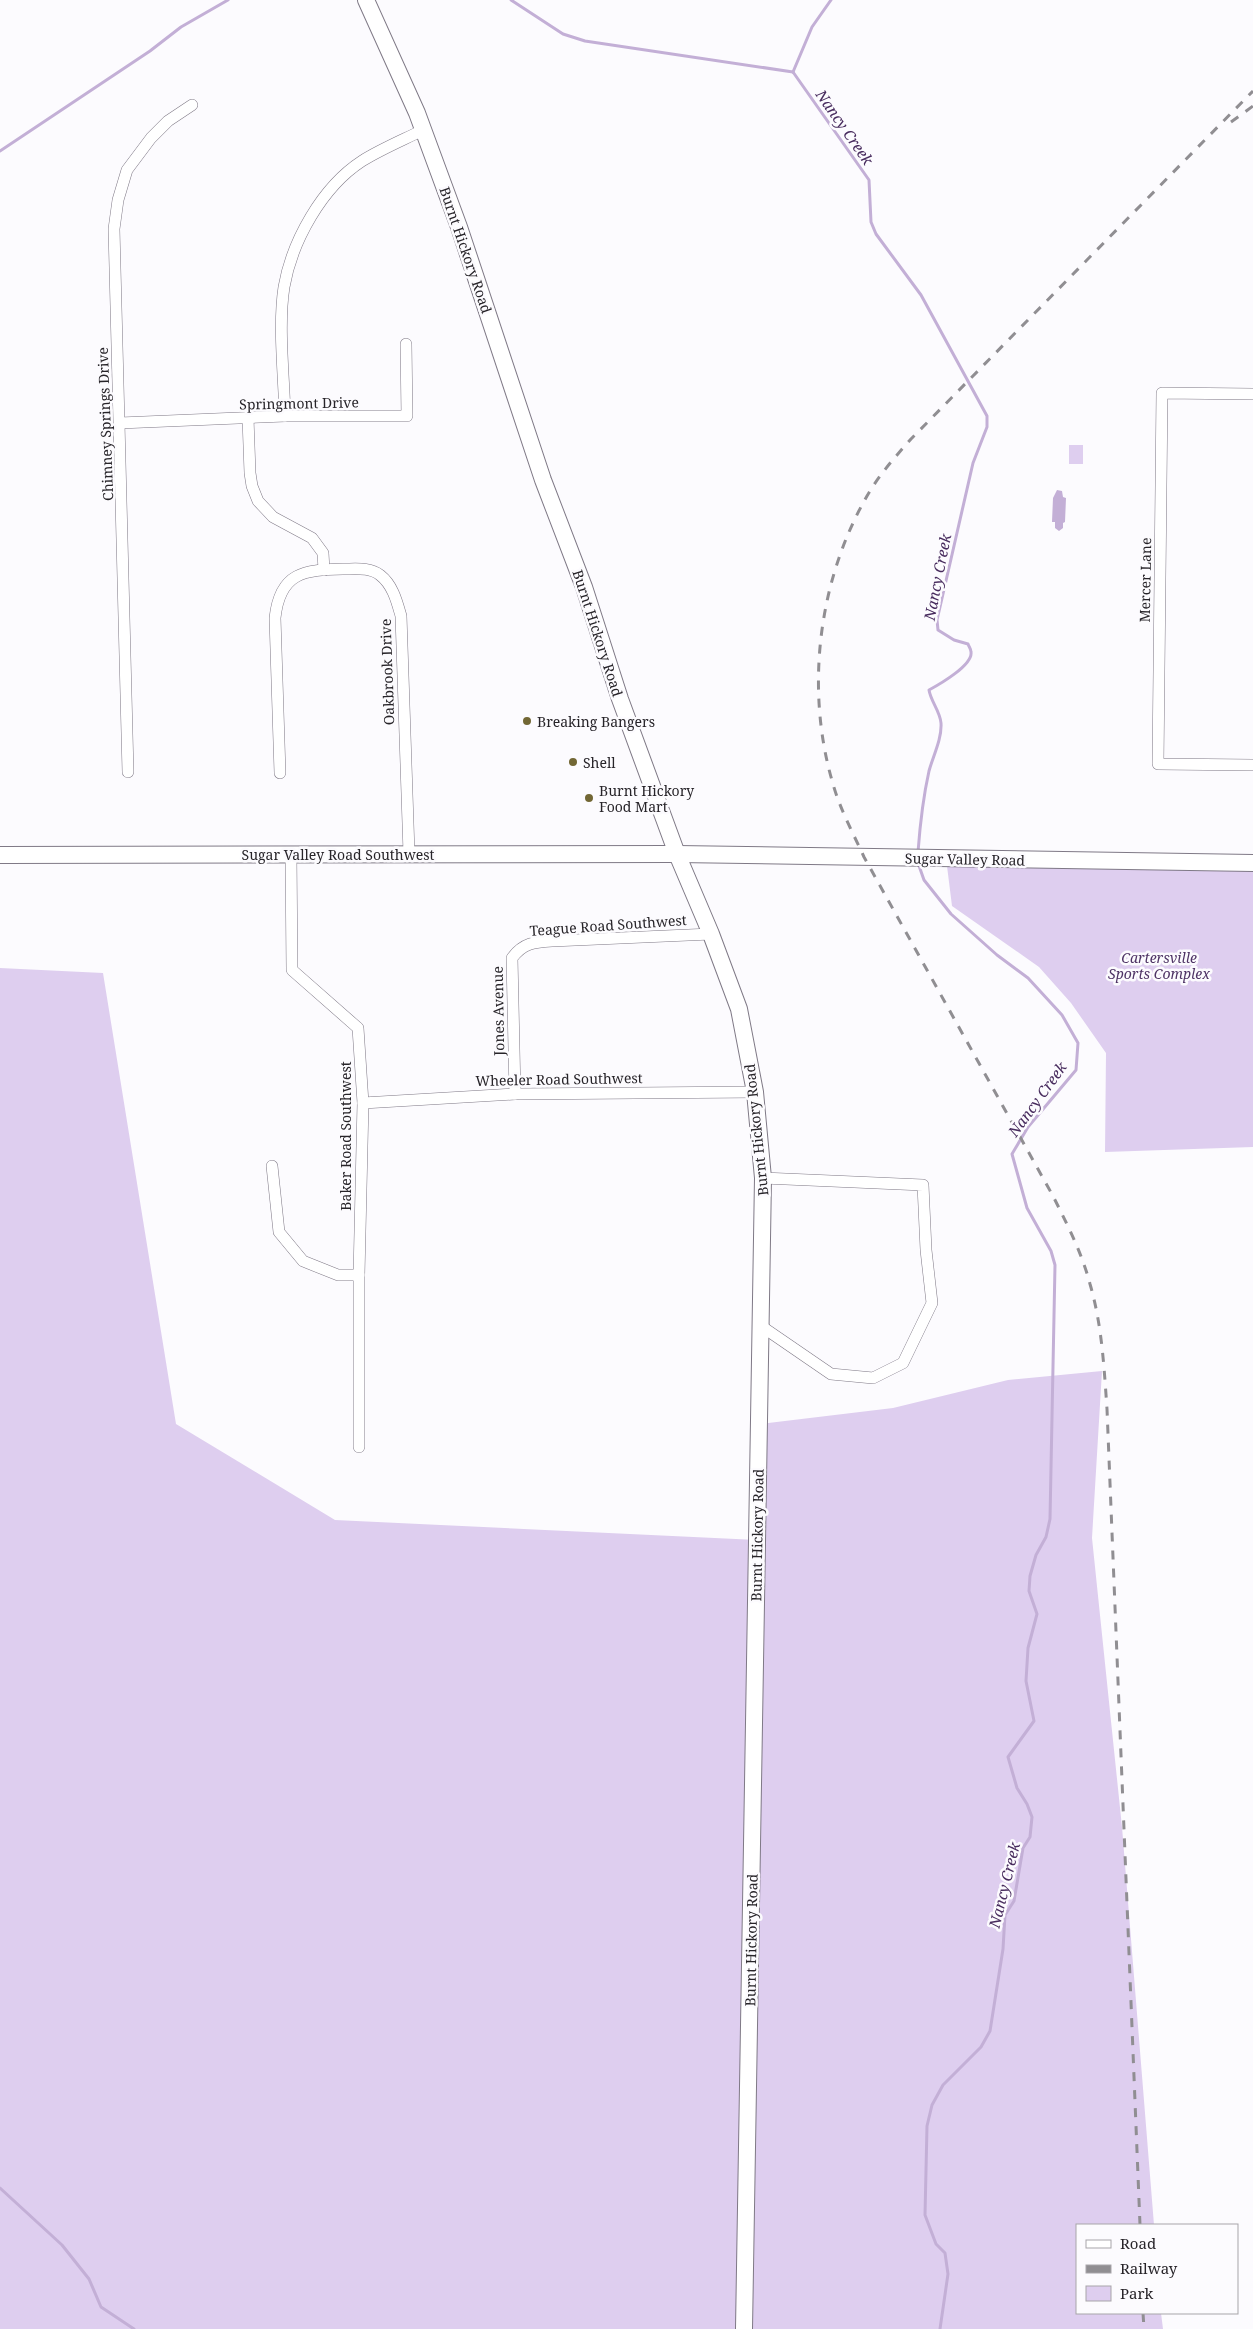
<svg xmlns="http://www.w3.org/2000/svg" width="1253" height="2329" font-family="'Noto Serif',serif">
<rect width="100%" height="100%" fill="#fcfbfe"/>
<!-- green -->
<g fill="#deceef">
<rect x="1069" y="445" width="14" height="19"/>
<path d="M 947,866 L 1253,871 L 1253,1147 L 1105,1152 L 1106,1053 L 1071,1003 L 1039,967 L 952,906 Z"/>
<path d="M 0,968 L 103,973 L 176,1424 L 335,1520 L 757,1540 L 759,1424 L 893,1408 L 1008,1380 L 1102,1371 L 1092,1538 L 1122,1827 L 1154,2225 L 1077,2225 L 1077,2313 L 1161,2313 L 1163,2329 L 0,2329 Z"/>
</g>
<!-- water -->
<path fill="#c3afd6" d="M 1057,490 L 1062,491 L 1063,497 L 1066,498 L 1065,522 L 1063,523 L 1063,528 L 1059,531 L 1055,528 L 1055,522 L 1052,522 L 1053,498 Z"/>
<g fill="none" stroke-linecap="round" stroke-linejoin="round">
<!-- stream -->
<g stroke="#c3afd6" stroke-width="3">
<path d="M 511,0 L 563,34 L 585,41 L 793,72"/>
<path d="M 793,72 L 869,180 L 871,222 L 876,234 L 921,295 L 987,416 L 987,427 L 973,463 L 937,620 L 938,630 L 954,640 L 968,644 C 969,647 971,649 971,652 C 973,665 940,684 929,690 C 931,702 940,711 941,723 C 942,739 933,756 929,771 C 923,798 920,825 918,852"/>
<path d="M 793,72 L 812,27 L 831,0"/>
<path d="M 0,151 L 150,51 L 181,27 L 228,0"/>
<path d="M 918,863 L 924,880 L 951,914 L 997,955 L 1028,978 L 1062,1015 L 1078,1043 L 1076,1070 L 1028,1127 L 1012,1154 L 1027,1208 L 1051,1251 L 1055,1265 L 1050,1519 L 1046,1537 L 1036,1555 L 1030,1576 L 1029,1591 L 1037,1614 L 1028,1648 L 1026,1681 L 1034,1721 L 1008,1757 L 1017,1788 L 1027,1804 L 1032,1817 L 1030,1837 L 1023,1848 L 1014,1901 L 1005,1915 L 1003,1949 L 990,2031 L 981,2047 L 943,2085 L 932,2105 L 927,2126 L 925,2215 L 936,2244 L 945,2253 L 948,2274 L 940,2329"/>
<path d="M 0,2188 L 62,2245 L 89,2279 L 101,2307 L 134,2329"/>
</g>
<!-- street casing -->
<g stroke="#7f7986" stroke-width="12">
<g id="street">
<path d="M 1253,394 L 1162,393 L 1158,764 L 1253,765"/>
<path d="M 285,416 C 284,377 278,325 284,287 C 292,241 322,187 362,161 C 381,149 403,140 423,130"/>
<path d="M 248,418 L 250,473 L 252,486 L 258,501 L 273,517 L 312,538 L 323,553 L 324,570"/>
<path d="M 120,423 L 285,416 L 407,416 L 406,344"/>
<path d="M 128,772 L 114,229 L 118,200 L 127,170 L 151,138 L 168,121 L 192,105"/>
<path d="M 280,773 L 275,618 C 280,572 304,570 343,569 C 356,569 370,567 380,575 C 393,585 397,602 401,616 L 409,853"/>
<path d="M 291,855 L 292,970 L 358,1028 L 363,1103 L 359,1275 L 359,1447"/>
<path d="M 515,1094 L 512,958 C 523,943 534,942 552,941 L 711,934"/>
<path d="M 363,1103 L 515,1094 L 755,1092"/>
<path d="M 272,1166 L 279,1232 L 303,1261 L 338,1275 L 359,1275"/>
<path d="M 761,1326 L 831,1374 L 873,1378 L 903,1363 L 932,1303 L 926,1250 L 923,1185 L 763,1178"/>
</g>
</g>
<!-- secondary casing -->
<g stroke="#7f7986" stroke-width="18">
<g id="secondary">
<path d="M 366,0 L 417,113 L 459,227 L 543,480 L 584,587 L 620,699 L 677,854 L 711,934 L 739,1009 L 755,1092 L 763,1178 L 744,2329"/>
<path d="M 0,855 L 677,854 L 1253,863"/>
</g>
</g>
<!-- street -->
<use href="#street" stroke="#fff" stroke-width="11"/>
<!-- secondary -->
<use href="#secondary" stroke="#fff" stroke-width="16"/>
<!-- rail -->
<g stroke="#908e92" stroke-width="3" stroke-dasharray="9 9" stroke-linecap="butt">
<path d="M 1231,122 L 1253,106"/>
<path d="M 1140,2225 L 1107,1409 C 1104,1367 1102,1325 1090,1284 C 1082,1253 1067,1224 1053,1196 L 864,857 C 853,833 840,809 833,784 C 805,690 818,581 867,496 C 879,475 895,457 911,439 L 1253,91"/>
<path d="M 1143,2313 L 1144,2329"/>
</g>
</g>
<!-- markers -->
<g fill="#726734" stroke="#fcfbfe" stroke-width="2">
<circle cx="527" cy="721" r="5"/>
<circle cx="573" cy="762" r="5"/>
<circle cx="589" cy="798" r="5"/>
</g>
<g text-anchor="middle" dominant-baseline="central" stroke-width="5" stroke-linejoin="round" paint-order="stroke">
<!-- street labels -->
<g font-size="14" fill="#272429" stroke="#fcfbfe">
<text transform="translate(466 250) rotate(71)">Burnt Hickory Road</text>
<text transform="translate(299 403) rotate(-1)">Springmont Drive</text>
<text transform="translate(105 424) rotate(-92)">Chimney Springs Drive</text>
<text transform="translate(1145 580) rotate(-89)">Mercer Lane</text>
<text transform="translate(598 633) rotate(72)">Burnt Hickory Road</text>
<text transform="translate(387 672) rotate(-92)">Oakbrook Drive</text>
<text x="338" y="854">Sugar Valley Road Southwest</text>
<text transform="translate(965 859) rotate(1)">Sugar Valley Road</text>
<text transform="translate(608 925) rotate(-4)">Teague Road Southwest</text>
<text transform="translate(498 1011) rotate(-91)">Jones Avenue</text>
<text transform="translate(559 1079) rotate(-1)">Wheeler Road Southwest</text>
<text transform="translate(756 1130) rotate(-96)">Burnt Hickory Road</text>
<text transform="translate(345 1136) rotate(-90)">Baker Road Southwest</text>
<text transform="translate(757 1535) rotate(-89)">Burnt Hickory Road</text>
<text transform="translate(751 1940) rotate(-89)">Burnt Hickory Road</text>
</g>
<!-- poi labels -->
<g font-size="14" fill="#272429" stroke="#fcfbfe" text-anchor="start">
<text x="537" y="721">Breaking Bangers</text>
<text x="583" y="762">Shell</text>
<text x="599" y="790">Burnt Hickory<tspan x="599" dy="16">Food Mart</tspan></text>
</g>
<!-- park labels -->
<g font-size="14" font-style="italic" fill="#4e3365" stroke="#fcfbfe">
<text x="1159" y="957">Cartersville<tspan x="1159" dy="16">Sports Complex</tspan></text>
</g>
<!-- water labels -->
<g font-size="15" font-style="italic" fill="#482c5e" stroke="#fcfbfe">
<text transform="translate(845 127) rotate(55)">Nancy Creek</text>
<text transform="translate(937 577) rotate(-79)">Nancy Creek</text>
<text transform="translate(1037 1099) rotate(-54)">Nancy Creek</text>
<text transform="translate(1004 1885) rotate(-76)">Nancy Creek</text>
</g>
</g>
<!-- legend -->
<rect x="1076" y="2224" width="162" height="90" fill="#fcfbfe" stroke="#a7a5a9"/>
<rect x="1086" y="2240" width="25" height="8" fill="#ffffff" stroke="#a7a5a9"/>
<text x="1120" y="2249" font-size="15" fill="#272429">Road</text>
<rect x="1086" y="2265" width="25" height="8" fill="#908e92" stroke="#a7a5a9"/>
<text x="1120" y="2274" font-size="15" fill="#272429">Railway</text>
<rect x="1086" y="2286" width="25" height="15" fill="#deceef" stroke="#a7a5a9"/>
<text x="1120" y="2299" font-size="15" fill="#272429">Park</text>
</svg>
